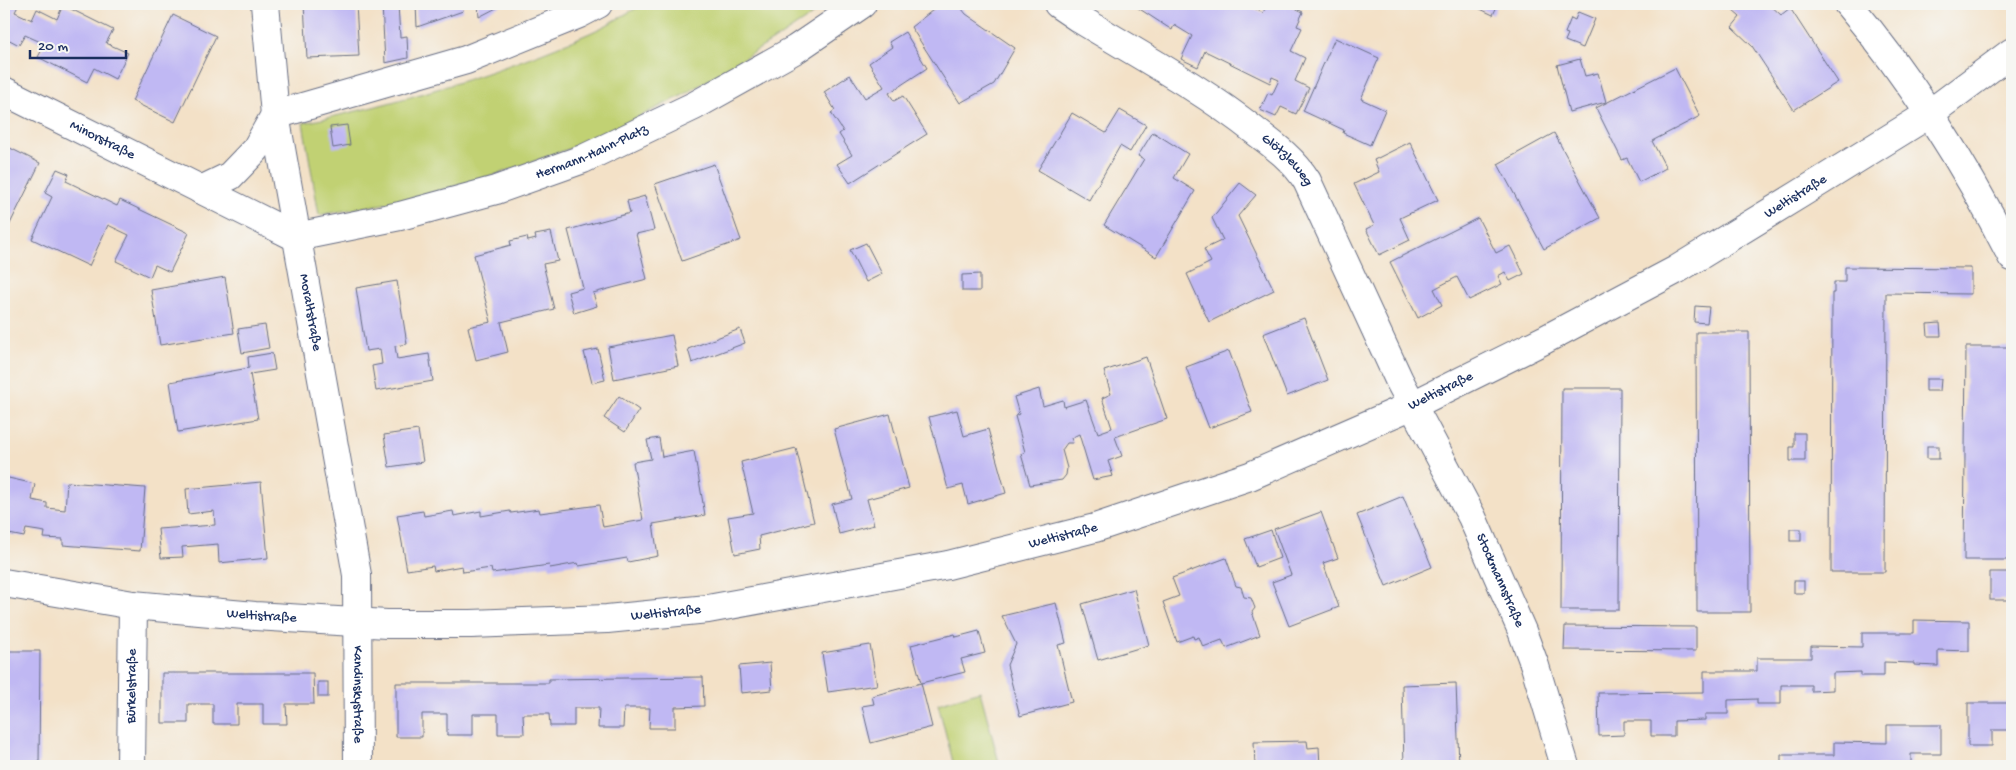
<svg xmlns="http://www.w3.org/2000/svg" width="2016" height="770" font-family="'Gochi Hand',sans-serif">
<rect width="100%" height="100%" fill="#f6f6f2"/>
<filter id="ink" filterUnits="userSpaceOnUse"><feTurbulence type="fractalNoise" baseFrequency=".02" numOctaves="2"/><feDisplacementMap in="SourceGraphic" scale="10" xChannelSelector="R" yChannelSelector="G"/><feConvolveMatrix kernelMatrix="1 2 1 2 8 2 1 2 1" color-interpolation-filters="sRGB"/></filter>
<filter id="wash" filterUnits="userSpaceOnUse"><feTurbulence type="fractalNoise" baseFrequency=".0096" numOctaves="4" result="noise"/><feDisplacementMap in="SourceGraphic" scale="20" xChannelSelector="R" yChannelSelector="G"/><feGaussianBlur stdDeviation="1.12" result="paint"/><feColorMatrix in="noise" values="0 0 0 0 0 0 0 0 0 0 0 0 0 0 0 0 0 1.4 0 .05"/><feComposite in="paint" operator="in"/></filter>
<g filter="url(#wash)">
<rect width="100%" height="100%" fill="#f3e1c7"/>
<!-- green -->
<g fill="#c1d173" stroke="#6e8068">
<path d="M 644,4 L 829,4 L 782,35 L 685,94 L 586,143 L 492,176 L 401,201 L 319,215 L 303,123 C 401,103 498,73 590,33 C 609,25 626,13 644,4 Z"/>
<path d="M 980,691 L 1000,766 L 954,766 L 938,704 Z"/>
</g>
<g id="blocks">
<!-- building -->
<g fill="#c0b8f3">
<path d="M 4,4 L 19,4 L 15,12 L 32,20 L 37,9 L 57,19 L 63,5 L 113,30 L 106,43 L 128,53 L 115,79 L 94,68 L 87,82 L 38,57 L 45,44 L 25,35 L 19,45 L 4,37 Z"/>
<path d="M 304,4 L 356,4 L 359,56 L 307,58 Z"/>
<path d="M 382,4 L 398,4 L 400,37 L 407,36 L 408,58 L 385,63 Z"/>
<path d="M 416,4 L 462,4 L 463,11 L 417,27 Z"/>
<path d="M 478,4 L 504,4 L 479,17 Z"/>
<path d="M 941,4 L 958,4 L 966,14 L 1015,48 L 994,84 L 960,103 L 911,27 Z"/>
<path d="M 1132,4 L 1245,4 L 1263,13 L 1267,4 L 1287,4 L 1303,12 L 1297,26 L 1302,28 L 1291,51 L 1305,58 L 1295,81 L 1309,88 L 1296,114 L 1281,107 L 1276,117 L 1260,110 L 1268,93 L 1272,95 L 1279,80 L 1272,77 L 1270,83 L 1205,51 L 1198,67 L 1181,59 L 1192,36 L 1174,25 L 1172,30 Z"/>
<path d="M 1475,4 L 1498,4 L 1493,15 L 1474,6 Z"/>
<path d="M 1725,4 L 1769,4 L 1781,15 L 1790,8 L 1838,82 L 1794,110 L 1752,46 L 1732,27 L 1740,17 Z"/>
<path d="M 1578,12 L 1595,19 L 1583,48 L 1565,41 L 1568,34 L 1565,33 L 1571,18 L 1575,20 Z"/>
<path d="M 173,15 L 216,36 L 175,122 L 132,101 Z"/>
<path d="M 905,32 L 927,68 L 889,93 L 894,101 L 903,96 L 927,134 L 850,183 L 837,164 L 852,155 L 839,134 L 843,131 L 831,113 L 835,110 L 824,92 L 850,75 L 865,98 L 884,87 L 869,63 L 892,47 L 889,42 Z"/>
<path d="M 1335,38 L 1379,58 L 1361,99 L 1385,110 L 1370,145 L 1343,133 L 1344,130 L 1303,111 Z"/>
<path d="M 1580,59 L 1585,76 L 1598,73 L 1606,102 L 1569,112 L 1557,65 Z"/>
<path d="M 1675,68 L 1700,116 L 1652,141 L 1666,168 L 1639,182 L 1627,158 L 1622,160 L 1596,108 Z"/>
<path d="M 1120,110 L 1146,125 L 1130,152 L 1120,146 L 1089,200 L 1038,170 L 1072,113 L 1106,133 Z"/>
<path d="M 347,125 L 350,145 L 333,148 L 330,127 Z"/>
<path d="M 1153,132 L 1188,154 L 1174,178 L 1195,191 L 1156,257 L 1104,225 L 1144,159 L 1138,156 Z"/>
<path d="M 1554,133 L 1600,218 L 1544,249 L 1498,164 Z"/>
<path d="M 1410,142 L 1438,200 L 1400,218 L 1410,240 L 1379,255 L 1366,229 L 1374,225 L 1354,184 L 1379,172 L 1374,160 Z"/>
<path d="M 4,145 L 40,163 L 4,236 Z"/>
<path d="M 714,164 L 741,240 L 682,261 L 655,184 Z"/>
<path d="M 57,169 L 69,174 L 66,181 L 117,206 L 120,200 L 189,233 L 170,272 L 155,265 L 150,277 L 116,261 L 129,235 L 108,225 L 89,266 L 32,239 L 52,197 L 45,193 Z"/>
<path d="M 1240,183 L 1256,195 L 1238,216 L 1274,290 L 1209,322 L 1187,274 L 1211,262 L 1204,249 L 1223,240 L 1212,218 Z"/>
<path d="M 645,196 L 654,230 L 636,234 L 647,279 L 593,293 L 597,306 L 574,313 L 568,292 L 583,288 L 568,230 L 630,213 L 627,201 Z"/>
<path d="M 1478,218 L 1496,253 L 1510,246 L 1524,274 L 1510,281 L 1505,272 L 1498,276 L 1502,284 L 1469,300 L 1457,277 L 1434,289 L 1442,305 L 1418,318 L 1390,262 Z"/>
<path d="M 551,232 L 558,261 L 543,264 L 554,309 L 501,322 L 508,352 L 476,360 L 468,327 L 491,322 L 474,255 L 511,245 L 510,241 L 527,237 L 528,241 L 536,239 L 535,235 Z"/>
<path d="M 866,243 L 882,274 L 866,282 L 850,250 Z"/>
<path d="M 1845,267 L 1971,268 L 1971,294 L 1886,293 L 1885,572 L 1831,572 L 1832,293 L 1834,293 L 1834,282 L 1845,282 Z"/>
<path d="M 980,274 L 980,291 L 962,291 L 962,275 Z"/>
<path d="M 225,277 L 234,333 L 160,345 L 151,290 Z"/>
<path d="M 397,281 L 407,344 L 395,346 L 397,359 L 429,354 L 433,381 L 376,391 L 372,366 L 382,364 L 380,349 L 366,351 L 356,288 Z"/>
<path d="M 1695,306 L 1709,307 L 1707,323 L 1694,322 Z"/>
<path d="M 1304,318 L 1328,380 L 1287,396 L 1263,334 Z"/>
<path d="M 1940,323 L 1941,336 L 1928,336 L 1927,324 Z"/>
<path d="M 265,325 L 269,348 L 242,353 L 238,329 Z"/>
<path d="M 740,329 L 745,343 L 692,363 L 688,349 Z"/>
<path d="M 1696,332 L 1749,332 L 1750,612 L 1697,612 Z"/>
<path d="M 672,335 L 678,366 L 614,379 L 608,347 Z"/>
<path d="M 1966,347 L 2012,347 L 2012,560 L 1964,560 Z"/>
<path d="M 598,349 L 605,380 L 592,383 L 584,352 Z"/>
<path d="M 1229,351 L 1252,412 L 1209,428 L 1186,367 Z"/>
<path d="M 272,353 L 275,370 L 250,374 L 258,419 L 178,432 L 170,382 L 249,368 L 248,357 Z"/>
<path d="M 1146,357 L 1167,419 L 1115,437 L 1122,456 L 1108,461 L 1113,476 L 1093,480 L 1079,434 L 1071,438 L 1073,443 L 1067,443 L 1062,450 L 1067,468 L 1066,475 L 1062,480 L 1030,485 L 1021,454 L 1025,452 L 1015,416 L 1019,414 L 1014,397 L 1039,389 L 1043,406 L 1063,400 L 1064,407 L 1086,400 L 1098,433 L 1112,428 L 1102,398 L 1111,394 L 1104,371 Z"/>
<path d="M 1926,379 L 1941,379 L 1940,391 L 1926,391 Z"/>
<path d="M 1562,388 L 1620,388 L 1619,610 L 1561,610 Z"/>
<path d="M 619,396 L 639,410 L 625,432 L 604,418 Z"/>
<path d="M 957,410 L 964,436 L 988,429 L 1006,493 L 968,504 L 963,485 L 948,489 L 929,417 Z"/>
<path d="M 890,414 L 909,488 L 867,499 L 874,525 L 839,534 L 832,504 L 852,499 L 834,429 Z"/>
<path d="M 418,430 L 423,462 L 389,467 L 384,435 Z"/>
<path d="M 1794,433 L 1805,433 L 1805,461 L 1790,461 L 1790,447 L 1794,447 Z"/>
<path d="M 659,438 L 662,457 L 694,451 L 705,515 L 653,524 L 658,556 L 628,562 L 627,558 L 579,566 L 578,563 L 550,568 L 549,565 L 492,573 L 491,568 L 463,572 L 462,566 L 434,571 L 433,566 L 407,570 L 397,515 L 423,511 L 424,516 L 453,511 L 454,516 L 481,511 L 481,516 L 510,511 L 511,513 L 539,509 L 540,513 L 599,505 L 603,527 L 643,520 L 633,462 L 651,459 L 647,440 Z"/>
<rect x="1927" y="446" width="12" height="13"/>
<path d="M 796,448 L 814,522 L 759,536 L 760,549 L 735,554 L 728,517 L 753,513 L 741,462 Z"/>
<path d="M 4,477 L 35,484 L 32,500 L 47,503 L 47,508 L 65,510 L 67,482 L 145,488 L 140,551 L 63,545 L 63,539 L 44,538 L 45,532 L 26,529 L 24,537 L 4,533 Z"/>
<path d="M 261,482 L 268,558 L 219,563 L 218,544 L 182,547 L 183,557 L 161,558 L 158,529 L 215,525 L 214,511 L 188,514 L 186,489 Z"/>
<path d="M 1403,496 L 1432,567 L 1386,586 L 1357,515 Z"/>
<path d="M 1321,512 L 1338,558 L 1323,563 L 1339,607 L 1289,626 L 1272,582 L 1291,575 L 1274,529 Z"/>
<rect x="1790" y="529" width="11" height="12"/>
<path d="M 1271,530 L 1280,558 L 1256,567 L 1245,539 Z"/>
<path d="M 1226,558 L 1236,586 L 1241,587 L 1244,597 L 1251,598 L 1255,608 L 1252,612 L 1260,635 L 1226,648 L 1222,640 L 1203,647 L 1199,637 L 1194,639 L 1193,636 L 1177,642 L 1163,602 L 1179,596 L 1172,578 Z"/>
<rect x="1990" y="572" width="22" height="28"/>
<rect x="1794" y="581" width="10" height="12"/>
<path d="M 1134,589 L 1149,645 L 1098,660 L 1082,604 Z"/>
<path d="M 1056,603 L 1066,643 L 1058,645 L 1072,702 L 1020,716 L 1007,665 L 1016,644 L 1002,616 Z"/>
<path d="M 1914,620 L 1969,621 L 1969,651 L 1938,650 L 1938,666 L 1914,665 L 1914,663 L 1884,662 L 1884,676 L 1861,676 L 1861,672 L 1833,673 L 1833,690 L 1811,691 L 1811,685 L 1781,685 L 1781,704 L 1757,704 L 1757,699 L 1728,700 L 1728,714 L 1705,714 L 1705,720 L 1674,721 L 1674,736 L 1651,736 L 1651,721 L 1624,721 L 1624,735 L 1599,736 L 1598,693 L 1704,692 L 1704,671 L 1757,671 L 1757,658 L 1811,658 L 1811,646 L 1862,647 L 1862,633 L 1914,633 Z"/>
<path d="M 1565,626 L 1696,627 L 1696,651 L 1564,650 Z"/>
<path d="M 979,631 L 985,653 L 961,659 L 965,672 L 921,683 L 911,645 L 955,634 L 956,637 Z"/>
<path d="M 870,645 L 877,685 L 828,692 L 822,653 Z"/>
<path d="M 4,651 L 40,651 L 39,766 L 4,766 Z"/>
<path d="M 770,663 L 772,690 L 741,693 L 739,666 Z"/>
<path d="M 162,673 L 313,673 L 314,704 L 286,704 L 287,724 L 263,724 L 263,704 L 237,704 L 237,724 L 213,724 L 213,704 L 188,704 L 188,723 L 162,723 Z"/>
<path d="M 703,677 L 704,706 L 675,707 L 675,728 L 649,728 L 650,708 L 624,708 L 623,728 L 598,728 L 599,708 L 574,708 L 574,726 L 550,726 L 549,714 L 523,714 L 524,734 L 498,734 L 498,714 L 473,714 L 473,735 L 447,735 L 447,714 L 422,714 L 422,737 L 396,737 L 396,683 L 549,683 L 549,679 Z"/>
<rect x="318" y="682" width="10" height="15"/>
<path d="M 921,683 L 932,727 L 871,743 L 862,706 L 874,704 L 872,696 Z"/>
<path d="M 1456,683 L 1459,766 L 1404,766 L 1402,685 Z"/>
<path d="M 1968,703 L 2012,703 L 2012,730 L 1992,730 L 1992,746 L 1968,746 Z"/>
<path d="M 1887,725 L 1941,725 L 1941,754 L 1911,754 L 1911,766 L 1781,766 L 1781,755 L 1834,755 L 1834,742 L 1887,743 Z"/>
<path d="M 1307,741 L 1308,748 L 1319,747 L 1320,766 L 1255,766 L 1254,742 Z"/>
</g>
</g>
</g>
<g filter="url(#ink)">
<use href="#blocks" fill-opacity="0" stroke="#676d83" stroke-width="1"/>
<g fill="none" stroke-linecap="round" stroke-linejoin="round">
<!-- street casing -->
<g stroke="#676d83" stroke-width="30">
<g id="street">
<path id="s1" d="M 265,4 L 275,115 L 357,575 L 358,766"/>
<path id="s2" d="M 1058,4 L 1080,19 C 1139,55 1201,88 1255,131 C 1275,146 1294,160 1307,181 L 1399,380 L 1472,517 L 1522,631 L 1535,666 L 1565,766"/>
<path d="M 1848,4 C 1912,80 1967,168 2012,257"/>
<path id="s3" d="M 4,91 L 296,237 L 400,216 L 496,190 L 583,159 L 694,106 L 796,49 L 862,4"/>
<path d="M 275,115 L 466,60 L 579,14 L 598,4"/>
<path d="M 201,190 L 230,176 L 256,149 L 275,115"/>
<path id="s4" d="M 4,583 L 133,605 L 255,616 L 387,624 L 471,624 L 607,619 L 708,609 L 948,565 L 1095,528 L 1250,476 L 1413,405 L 1544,340 L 1676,270 L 1800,194 L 1929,114 L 2012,52"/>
<path id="s5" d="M 131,766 L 133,605"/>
</g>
</g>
<!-- street -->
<use href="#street" stroke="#fff" stroke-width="28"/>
</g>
</g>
<g text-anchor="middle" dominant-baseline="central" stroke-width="5" stroke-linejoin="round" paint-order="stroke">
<!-- street labels -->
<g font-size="14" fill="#1b2f5e" stroke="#f6f6f2">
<text stroke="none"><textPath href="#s3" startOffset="110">Minorstraße</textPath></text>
<text stroke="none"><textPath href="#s3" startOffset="635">Hermann-Hahn-Platz</textPath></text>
<text stroke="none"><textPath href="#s2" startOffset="278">Glötzleweg</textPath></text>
<text stroke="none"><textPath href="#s4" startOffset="1880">Weltistraße</textPath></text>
<text stroke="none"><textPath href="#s1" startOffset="312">Moraltstraße</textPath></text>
<text stroke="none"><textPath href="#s4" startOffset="1475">Weltistraße</textPath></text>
<text stroke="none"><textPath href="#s4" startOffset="1070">Weltistraße</textPath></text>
<text stroke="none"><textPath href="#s2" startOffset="751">Stockmannstraße</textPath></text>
<text stroke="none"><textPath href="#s4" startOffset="665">Weltistraße</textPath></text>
<text stroke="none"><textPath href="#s4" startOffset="260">Weltistraße</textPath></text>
<text stroke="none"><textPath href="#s5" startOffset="80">Bürkelstraße</textPath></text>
<text stroke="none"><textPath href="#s1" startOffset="698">Kandinskystraße</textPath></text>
</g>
</g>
<!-- margin -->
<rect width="2016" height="770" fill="none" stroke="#f6f6f2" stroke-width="20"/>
<!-- scale -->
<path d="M30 50v8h96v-8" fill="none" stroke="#1b2f5e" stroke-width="2.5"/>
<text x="38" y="50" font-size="15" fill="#1b2f5e" stroke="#f6f6f2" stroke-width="4" paint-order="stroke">20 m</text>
</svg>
